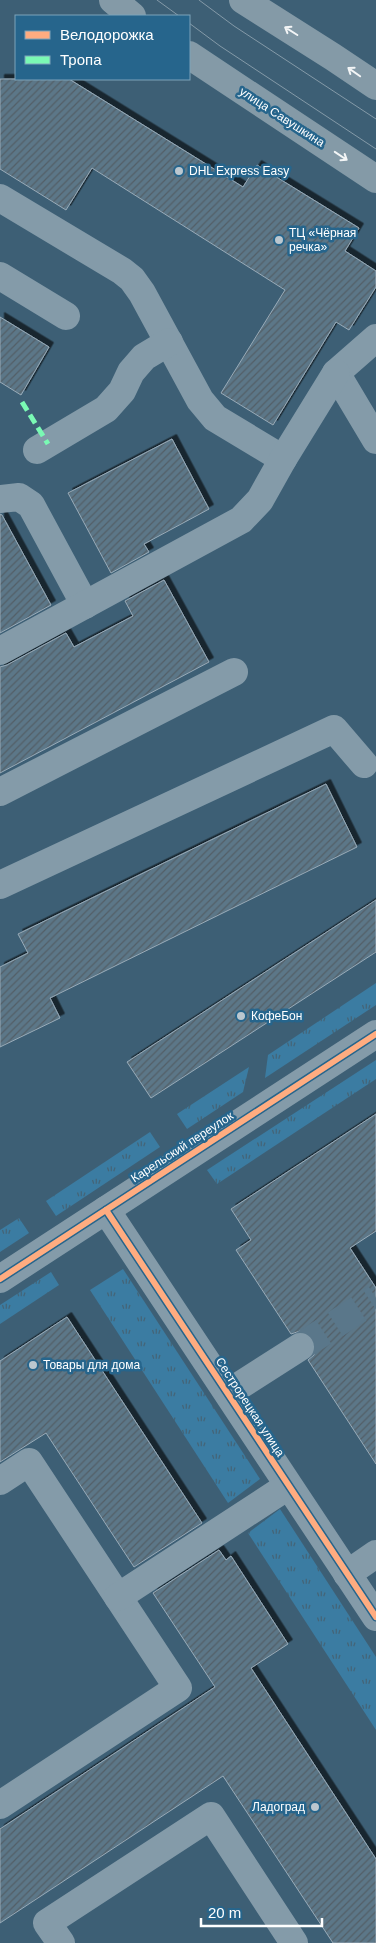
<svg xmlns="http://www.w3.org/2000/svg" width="376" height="1943" font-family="Arial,sans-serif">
<defs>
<pattern id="grass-tufts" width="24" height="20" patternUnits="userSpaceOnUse" patternTransform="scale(1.25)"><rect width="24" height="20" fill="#3b7ca2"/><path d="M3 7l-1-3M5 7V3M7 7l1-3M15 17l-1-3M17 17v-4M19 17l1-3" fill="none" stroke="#446477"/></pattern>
<pattern id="building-hatch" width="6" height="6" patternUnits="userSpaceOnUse" patternTransform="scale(1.25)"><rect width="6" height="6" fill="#5c7788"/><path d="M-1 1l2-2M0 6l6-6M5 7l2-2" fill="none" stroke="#535f67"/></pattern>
<filter id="shadow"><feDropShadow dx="4.5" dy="-4.5" stdDeviation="0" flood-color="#0009"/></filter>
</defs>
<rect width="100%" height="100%" fill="#3d5f75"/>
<!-- grass -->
<g fill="url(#grass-tufts)">
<path d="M 376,983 L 376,1005 L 265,1078 L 268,1055 Z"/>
<path d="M 376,1060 L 376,1079 L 217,1184 L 207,1170 Z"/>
<path d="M 249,1067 L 243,1092 L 187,1129 L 177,1114 Z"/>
<path d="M 150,1132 L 160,1147 L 56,1216 L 46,1201 Z"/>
<path d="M 19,1218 L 29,1233 L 0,1252 L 0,1230 Z"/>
<path d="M 123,1269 L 260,1479 L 228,1503 L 90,1290 Z"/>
<path d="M 51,1272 L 59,1285 L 0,1324 L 0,1305 Z"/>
<path d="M 280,1509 L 376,1657 L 376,1730 L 248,1533 Z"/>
</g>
<!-- building -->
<g fill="url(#building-hatch)" stroke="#99abb8" filter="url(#shadow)">
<path d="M 0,79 L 69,79 L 243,187 L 257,165 L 359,228 L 345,251 L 376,271 L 376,287 L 349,330 L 336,322 L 273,425 L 221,393 L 285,290 L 92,168 L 66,210 L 0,169 Z"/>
<path d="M 0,317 L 49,347 L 21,395 L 0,382 Z"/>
<path d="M 172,439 L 209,509 L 144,544 L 149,552 L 111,573 L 68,493 Z"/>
<path d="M 0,514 L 2,515 L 51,605 L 0,633 Z"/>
<path d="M 164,580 L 209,662 L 0,773 L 0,667 L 7,665 L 66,633 L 74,647 L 133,616 L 125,601 Z"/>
<path d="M 326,784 L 357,847 L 50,998 L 60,1018 L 0,1047 L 0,967 L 28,953 L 18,934 Z"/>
<path d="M 376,900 L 376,952 L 151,1098 L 127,1062 Z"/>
<path d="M 376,1114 L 376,1231 L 350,1248 L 376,1288 L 376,1464 L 308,1360 L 314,1355 L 316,1347 L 313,1338 L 307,1333 L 300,1331 L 291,1334 L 236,1250 L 251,1240 L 231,1209 Z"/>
<path d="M 67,1317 L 202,1523 L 134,1567 L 46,1433 L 0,1462 L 0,1361 Z"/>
<path d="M 219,1550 L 226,1560 L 231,1556 L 288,1644 L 251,1668 L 376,1859 L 376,1943 L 333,1943 L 223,1776 L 0,1923 L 0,1829 L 215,1687 L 153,1593 Z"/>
</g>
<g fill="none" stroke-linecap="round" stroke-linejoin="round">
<!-- minor-tunnel -->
<path stroke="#5a778a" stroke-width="28" stroke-dasharray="28 14" stroke-linecap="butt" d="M 300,1347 L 376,1298"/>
<!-- minor -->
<g stroke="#849ba9" stroke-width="28">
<path d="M 0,198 L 122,271 L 132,279 L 142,293 L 200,400 L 215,418 L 283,459"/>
<path d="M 0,276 L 66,316"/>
<path d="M 376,338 L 336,373 L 376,440"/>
<path d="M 37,450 L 106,409 L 122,391 L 131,372 L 144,357 L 169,342"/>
<path d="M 0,499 L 19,497 L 31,505 L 85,605"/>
<path d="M 0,651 L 241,520 L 260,500 L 283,459 L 336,373"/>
<path d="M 0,792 L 234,672"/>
<path d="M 0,885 L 334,729 L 364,764"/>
<path d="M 106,1210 L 376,1617"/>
<path d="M 0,1279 L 376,1034"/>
<path d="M 228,1393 L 300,1347"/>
<path d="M 0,1481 L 29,1462 L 178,1688 L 0,1805"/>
<path d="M 347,1574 L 376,1554"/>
<path d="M 118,1597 L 288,1486"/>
<path d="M 61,1943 L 47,1923 L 211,1816 L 294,1943"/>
</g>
<!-- major -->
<g stroke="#849aa7" stroke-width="28">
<path d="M 113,0 L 132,16"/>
<path d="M 243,0 L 333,57 L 376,86"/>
<path d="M 189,55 L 376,179"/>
</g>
<!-- tram -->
<g stroke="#849aa8" stroke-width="1">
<path d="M 157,0 L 179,16"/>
<path d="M 199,0 L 234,26 L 376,119"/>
<path d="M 189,23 L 220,46 L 376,149"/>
</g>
<!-- quiet -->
<path stroke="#7af9b4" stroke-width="5" stroke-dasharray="10 5" stroke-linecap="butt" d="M 22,402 L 48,444"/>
<!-- cycleway casing -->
<g stroke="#26658c" stroke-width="9">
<g id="cycleway">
<path d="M 106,1210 L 376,1617"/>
<path d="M 0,1279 L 376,1034"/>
</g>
</g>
<!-- cycleway -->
<use href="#cycleway" stroke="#ffac80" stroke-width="6"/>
</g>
<!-- one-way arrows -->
<defs><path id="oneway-shaft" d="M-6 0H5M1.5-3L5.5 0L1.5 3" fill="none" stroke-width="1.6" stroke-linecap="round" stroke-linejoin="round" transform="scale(1.25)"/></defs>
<g stroke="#f3f5f6">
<use href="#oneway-shaft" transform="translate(291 31) rotate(-148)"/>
<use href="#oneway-shaft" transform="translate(354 72) rotate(-145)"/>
<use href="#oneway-shaft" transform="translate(341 156) rotate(34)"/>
</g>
<!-- markers -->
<g fill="#bbc7cf" stroke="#26658c" stroke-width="2">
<circle cx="179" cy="171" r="5"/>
<circle cx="279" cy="240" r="5"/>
<circle cx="241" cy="1016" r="5"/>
<circle cx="33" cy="1365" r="5"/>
<circle cx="315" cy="1807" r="5"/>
</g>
<g text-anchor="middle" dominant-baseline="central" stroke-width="5" stroke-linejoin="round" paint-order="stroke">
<!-- street labels -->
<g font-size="12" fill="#fff" stroke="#26658c">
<text transform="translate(282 117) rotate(33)">улица Савушкина</text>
<text transform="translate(182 1147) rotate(-33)">Карельский переулок</text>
<text transform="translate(250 1407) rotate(57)">Сестрорецкая улица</text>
</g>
<!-- poi labels -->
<g font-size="12" fill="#fff" stroke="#26658c" text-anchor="start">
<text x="189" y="171">DHL Express Easy</text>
<text x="289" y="233">ТЦ «Чёрная<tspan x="289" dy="14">речка»</tspan></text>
<text x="251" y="1016">КофеБон</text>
<text x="43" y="1365">Товары для дома</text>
<text x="305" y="1807" text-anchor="end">Ладоград</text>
</g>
</g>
<!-- legend -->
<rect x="15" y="15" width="175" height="65" fill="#26658c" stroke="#7da3ba"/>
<rect x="25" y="31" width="25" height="8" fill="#ffac80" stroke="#7da3ba"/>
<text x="60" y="40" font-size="15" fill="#ffffff">Велодорожка</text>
<rect x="25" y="56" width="25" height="8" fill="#7af9b4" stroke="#7da3ba"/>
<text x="60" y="65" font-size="15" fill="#ffffff">Тропа</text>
<!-- scale -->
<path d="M201 1918v8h121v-8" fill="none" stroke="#ffffff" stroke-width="2.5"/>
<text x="208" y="1918" font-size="15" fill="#ffffff" stroke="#26658c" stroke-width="4" paint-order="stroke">20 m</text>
</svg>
